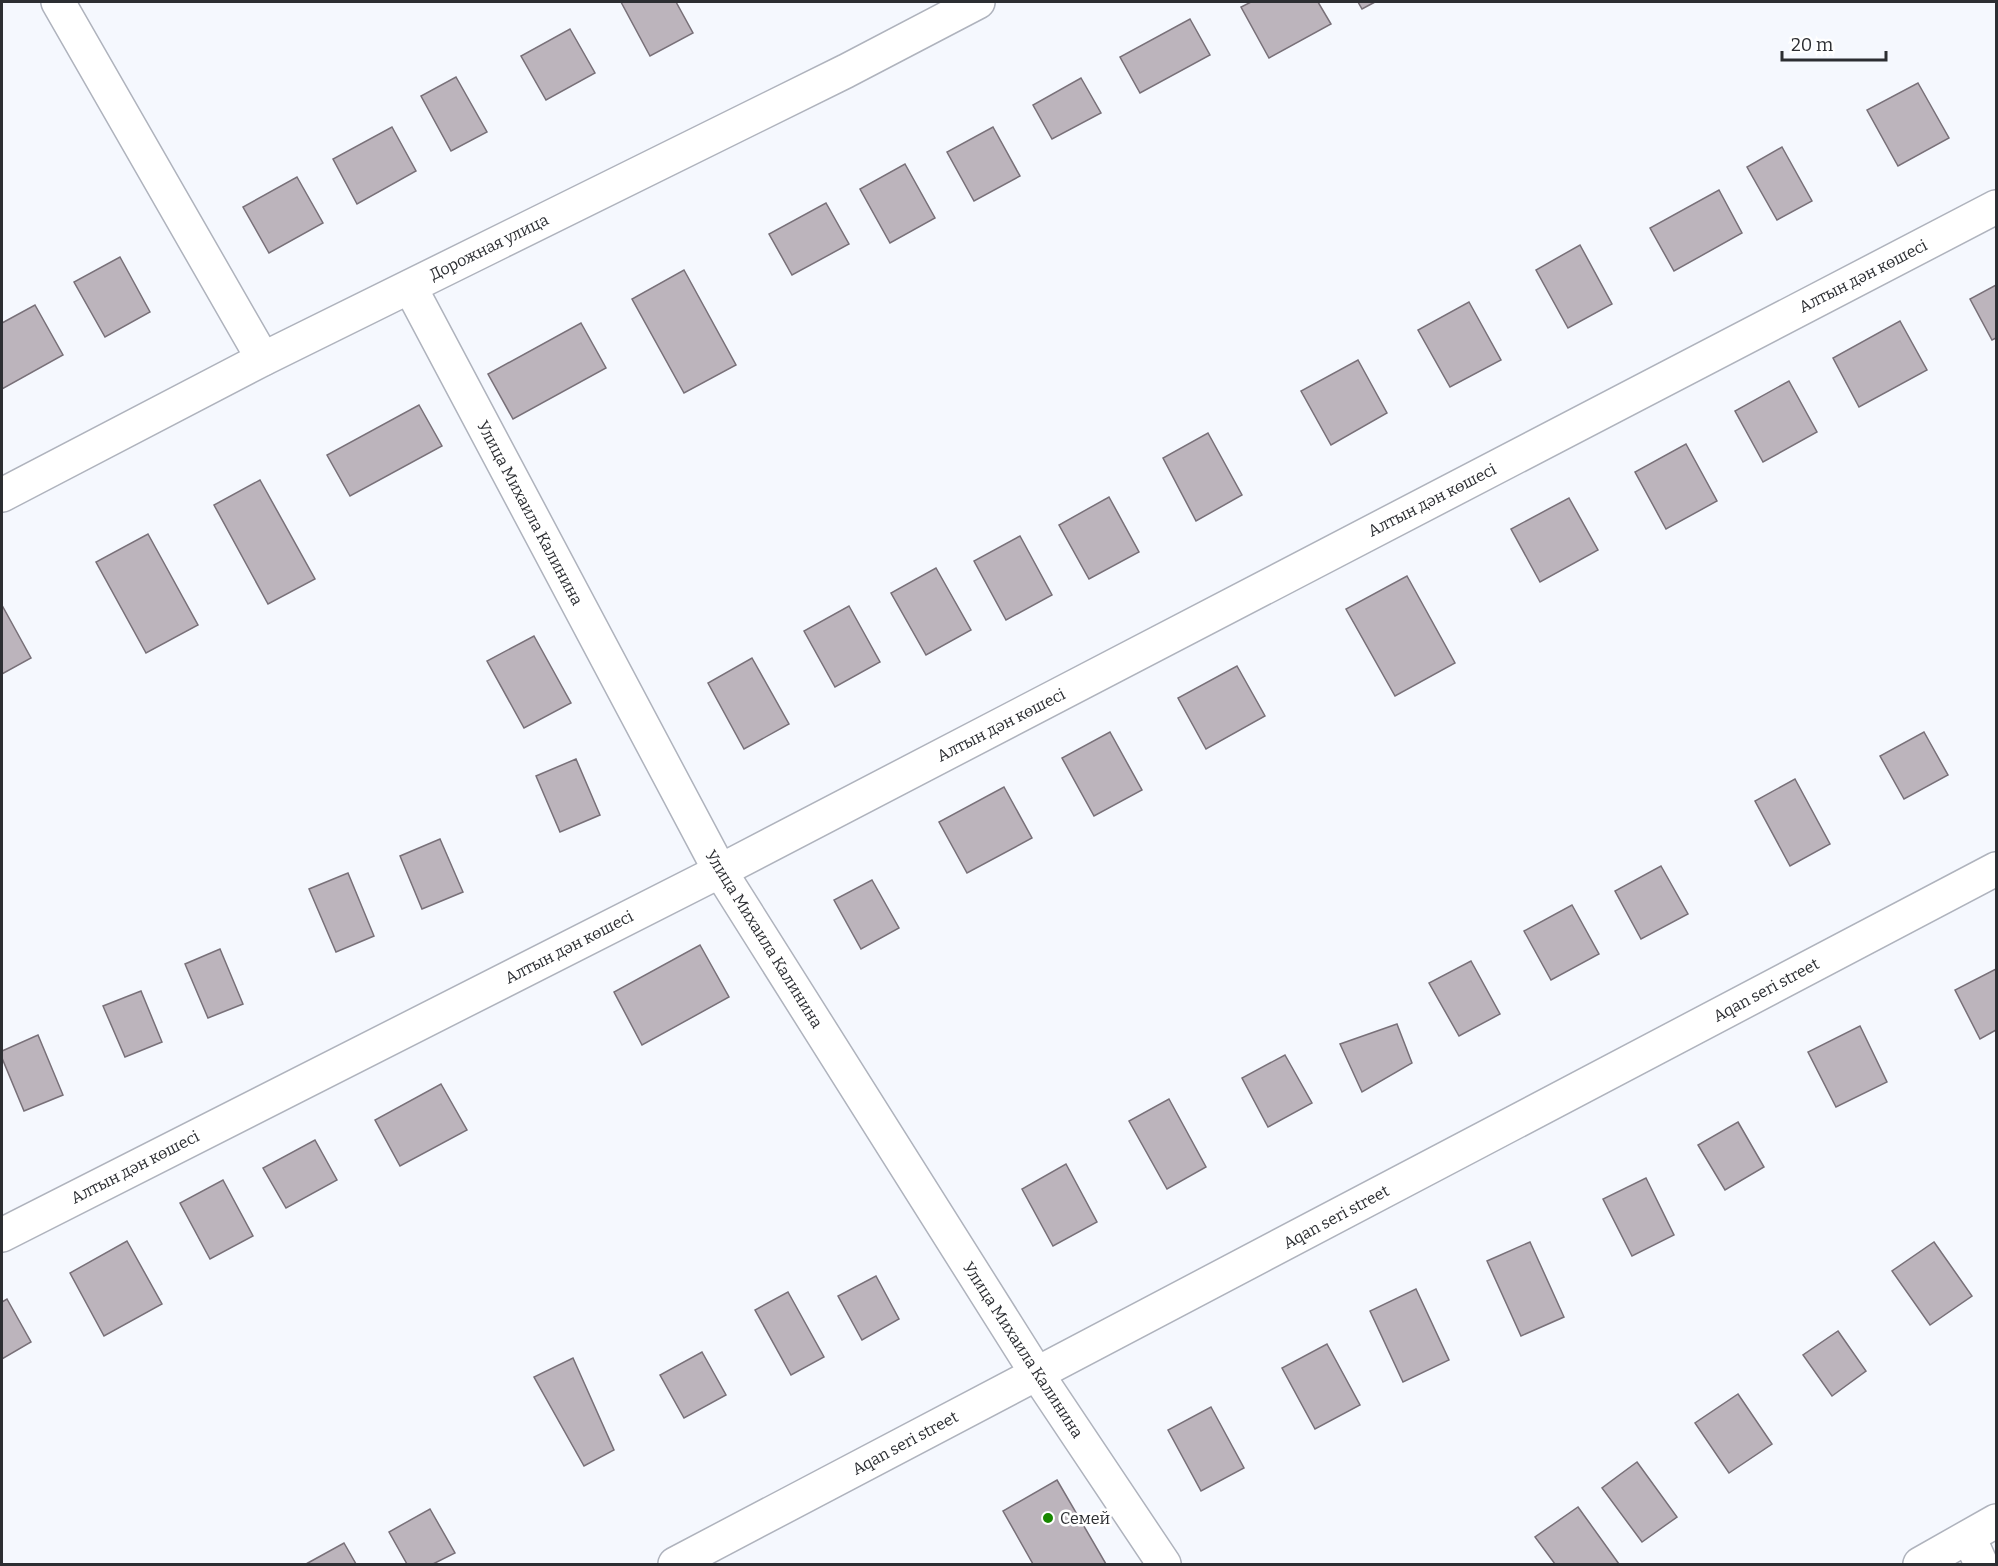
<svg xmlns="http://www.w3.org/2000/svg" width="1998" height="1566" font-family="Bitter,serif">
<rect width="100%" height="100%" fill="#f5f8fe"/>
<!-- building -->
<g fill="#bcb4bc" stroke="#787078" stroke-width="1.5">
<path d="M 621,2 L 676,2 L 693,33 L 650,56 Z"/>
<path d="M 1251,2 L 1318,2 L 1331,24 L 1269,58 L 1241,7 Z"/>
<path d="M 1358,2 L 1375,2 L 1362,9 Z"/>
<path d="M 1190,19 L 1210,55 L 1140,93 L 1120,57 Z"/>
<path d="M 570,29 L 595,73 L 546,100 L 521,56 Z"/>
<path d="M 456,77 L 487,132 L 451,151 L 421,96 Z"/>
<path d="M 1081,78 L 1101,113 L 1052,139 L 1033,105 Z"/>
<path d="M 1918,83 L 1949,138 L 1898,166 L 1867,110 Z"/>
<path d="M 392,127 L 416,171 L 357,204 L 333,159 Z"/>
<path d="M 993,127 L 1020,176 L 974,201 L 947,152 Z"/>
<path d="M 1782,147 L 1812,201 L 1777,220 L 1747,167 Z"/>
<path d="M 905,164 L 935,218 L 890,243 L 860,189 Z"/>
<path d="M 297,177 L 323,223 L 269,253 L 243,207 Z"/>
<path d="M 1719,190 L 1742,233 L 1674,271 L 1650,228 Z"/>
<path d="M 826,203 L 849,244 L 792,275 L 769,234 Z"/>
<path d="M 1580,245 L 1612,304 L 1568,328 L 1536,270 Z"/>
<path d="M 120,257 L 150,312 L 105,337 L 74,282 Z"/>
<path d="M 684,270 L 736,365 L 684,393 L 632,299 Z"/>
<path d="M 1996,285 L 1996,338 L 1992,340 L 1970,299 Z"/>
<path d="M 1469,302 L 1501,360 L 1450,387 L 1418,330 Z"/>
<path d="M 35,305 L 63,355 L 2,389 L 2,323 Z"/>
<path d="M 1900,321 L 1927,370 L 1859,407 L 1833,358 Z"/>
<path d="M 581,323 L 606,368 L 513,419 L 488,374 Z"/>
<path d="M 1358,360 L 1387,413 L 1331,445 L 1301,391 Z"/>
<path d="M 1789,381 L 1817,432 L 1763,462 L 1735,411 Z"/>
<path d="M 419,405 L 442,446 L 350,496 L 327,455 Z"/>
<path d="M 1208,433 L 1242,495 L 1196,521 L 1163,458 Z"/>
<path d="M 1686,444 L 1717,501 L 1666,529 L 1635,472 Z"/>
<path d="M 260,480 L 315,579 L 268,604 L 214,505 Z"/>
<path d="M 1109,497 L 1139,552 L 1089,579 L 1059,525 Z"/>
<path d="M 1569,498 L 1598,550 L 1540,582 L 1511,529 Z"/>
<path d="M 148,534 L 198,625 L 146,653 L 96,562 Z"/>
<path d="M 1020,536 L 1052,595 L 1006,620 L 974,561 Z"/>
<path d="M 936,568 L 971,630 L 926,655 L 891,593 Z"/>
<path d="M 1407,576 L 1455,663 L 1395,696 L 1346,609 Z"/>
<path d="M 849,606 L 880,662 L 835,687 L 804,631 Z"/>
<path d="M 3,607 L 31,658 L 2,674 L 2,608 Z"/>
<path d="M 534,636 L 571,703 L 524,728 L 487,661 Z"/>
<path d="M 752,658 L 789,724 L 744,749 L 708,683 Z"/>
<path d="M 1237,666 L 1265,716 L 1206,749 L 1178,698 Z"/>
<path d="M 1110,732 L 1142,790 L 1094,816 L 1062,758 Z"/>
<path d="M 1924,732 L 1948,775 L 1904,799 L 1880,756 Z"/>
<path d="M 576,759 L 600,815 L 560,832 L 536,776 Z"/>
<path d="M 1795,779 L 1830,844 L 1790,866 L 1755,801 Z"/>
<path d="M 1004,787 L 1032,838 L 967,873 L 939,822 Z"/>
<path d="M 440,839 L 463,892 L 422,909 L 400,856 Z"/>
<path d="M 1661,866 L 1688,914 L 1641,939 L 1615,891 Z"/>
<path d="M 348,873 L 374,936 L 336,952 L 309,889 Z"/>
<path d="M 872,880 L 899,928 L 861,949 L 834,900 Z"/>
<path d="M 1572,905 L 1599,954 L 1551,980 L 1524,931 Z"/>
<path d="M 700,945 L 729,997 L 642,1045 L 614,992 Z"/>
<path d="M 220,949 L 243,1004 L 208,1018 L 185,964 Z"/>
<path d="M 1471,961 L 1500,1014 L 1459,1036 L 1429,983 Z"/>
<path d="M 1996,969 L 1996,1030 L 1980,1039 L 1955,990 Z"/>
<path d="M 141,991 L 162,1042 L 125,1057 L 103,1006 Z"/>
<path d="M 1397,1024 L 1412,1063 L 1362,1092 L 1340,1044 Z"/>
<path d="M 1860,1026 L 1887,1082 L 1836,1107 L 1808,1052 Z"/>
<path d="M 38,1035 L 63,1095 L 24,1111 L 2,1058 L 2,1051 Z"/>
<path d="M 1285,1055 L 1312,1103 L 1268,1127 L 1242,1078 Z"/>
<path d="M 441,1084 L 467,1130 L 400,1166 L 375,1120 Z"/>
<path d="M 1169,1099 L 1206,1167 L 1167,1189 L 1129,1121 Z"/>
<path d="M 1738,1122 L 1764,1167 L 1725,1190 L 1698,1145 Z"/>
<path d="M 315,1140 L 337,1180 L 286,1208 L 263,1168 Z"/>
<path d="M 1066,1164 L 1097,1222 L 1053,1246 L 1022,1189 Z"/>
<path d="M 1646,1178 L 1674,1235 L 1632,1256 L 1603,1199 Z"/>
<path d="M 223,1180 L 253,1236 L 210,1259 L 180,1203 Z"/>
<path d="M 127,1241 L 162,1304 L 104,1336 L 70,1273 Z"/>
<path d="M 1530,1242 L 1564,1317 L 1521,1336 L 1487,1261 Z"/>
<path d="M 1934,1242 L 1972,1296 L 1930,1325 L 1892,1271 Z"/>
<path d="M 876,1276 L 899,1319 L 862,1340 L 838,1296 Z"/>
<path d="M 1416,1289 L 1449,1360 L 1403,1382 L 1370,1311 Z"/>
<path d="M 788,1292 L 824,1357 L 791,1375 L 755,1310 Z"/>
<path d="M 7,1299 L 31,1342 L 2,1359 L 2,1302 Z"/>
<path d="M 1838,1331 L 1866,1371 L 1832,1396 L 1803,1355 Z"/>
<path d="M 1327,1344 L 1360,1405 L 1315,1429 L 1282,1368 Z"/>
<path d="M 702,1352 L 726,1395 L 684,1418 L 660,1375 Z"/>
<path d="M 573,1358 L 614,1450 L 584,1466 L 534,1377 Z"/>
<path d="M 1738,1394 L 1772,1444 L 1729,1473 L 1695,1423 Z"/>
<path d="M 1211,1407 L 1244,1468 L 1201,1491 L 1168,1430 Z"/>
<path d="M 1637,1462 L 1677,1517 L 1642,1542 L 1602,1488 Z"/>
<path d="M 1057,1480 L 1106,1564 L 1033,1564 L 1003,1511 Z"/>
<path d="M 1578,1507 L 1619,1564 L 1555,1564 L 1535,1537 Z"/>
<path d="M 430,1509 L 455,1553 L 433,1564 L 407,1564 L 389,1532 Z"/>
<path d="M 344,1543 L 356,1564 L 306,1564 Z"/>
</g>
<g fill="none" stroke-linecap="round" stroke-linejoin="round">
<!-- minor casing -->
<g stroke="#afb3bd" stroke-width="36">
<g id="minor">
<path d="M 58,2 L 263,359"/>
<path d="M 410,287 L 720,871 L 1037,1374 L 1164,1564"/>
<path d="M 2,495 L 263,359 L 846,71 L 978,2"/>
<path d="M 2,1235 L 720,871 L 1996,207"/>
<path d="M 1969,1537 L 1981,1564"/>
<path d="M 675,1564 L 1996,869"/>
<path d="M 1920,1564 L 1996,1521"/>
</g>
</g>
<!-- minor -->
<use href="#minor" stroke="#fff" stroke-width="33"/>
</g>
<!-- markers -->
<circle fill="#188700" stroke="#fff" stroke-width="2" cx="1048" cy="1518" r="6"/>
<g text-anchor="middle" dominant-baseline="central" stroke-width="5" stroke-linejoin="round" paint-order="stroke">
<!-- street labels -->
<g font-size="16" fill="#2c2e32" stroke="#fff">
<text transform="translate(489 247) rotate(-26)">Дорожная улица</text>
<text transform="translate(1863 276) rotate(-27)">Алтын дән көшесі</text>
<text transform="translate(1432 500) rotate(-27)">Алтын дән көшесі</text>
<text transform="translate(530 513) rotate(62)">Улица Михаила Калинина</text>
<text transform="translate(1001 725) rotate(-27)">Алтын дән көшесі</text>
<text transform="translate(764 939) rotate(58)">Улица Михаила Калинина</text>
<text transform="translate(569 947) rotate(-27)">Алтын дән көшесі</text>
<text transform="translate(1766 990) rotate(-28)">Aqan seri street</text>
<text transform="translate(135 1167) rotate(-27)">Алтын дән көшесі</text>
<text transform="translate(1336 1217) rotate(-28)">Aqan seri street</text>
<text transform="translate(1023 1350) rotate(57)">Улица Михаила Калинина</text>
<text transform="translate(905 1443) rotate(-28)">Aqan seri street</text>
</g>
<!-- poi labels -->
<g font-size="16" fill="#2c2e32" stroke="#fff" text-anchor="start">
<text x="1060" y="1518">Семей</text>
</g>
</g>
<!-- border -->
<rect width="1998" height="1566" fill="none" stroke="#2c2e32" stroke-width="6"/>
<!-- scale -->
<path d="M1782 51v9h104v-9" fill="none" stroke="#2c2e32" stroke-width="3"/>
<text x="1791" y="51" font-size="18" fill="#2c2e32" stroke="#ffffff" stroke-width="4.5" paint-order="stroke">20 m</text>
</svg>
